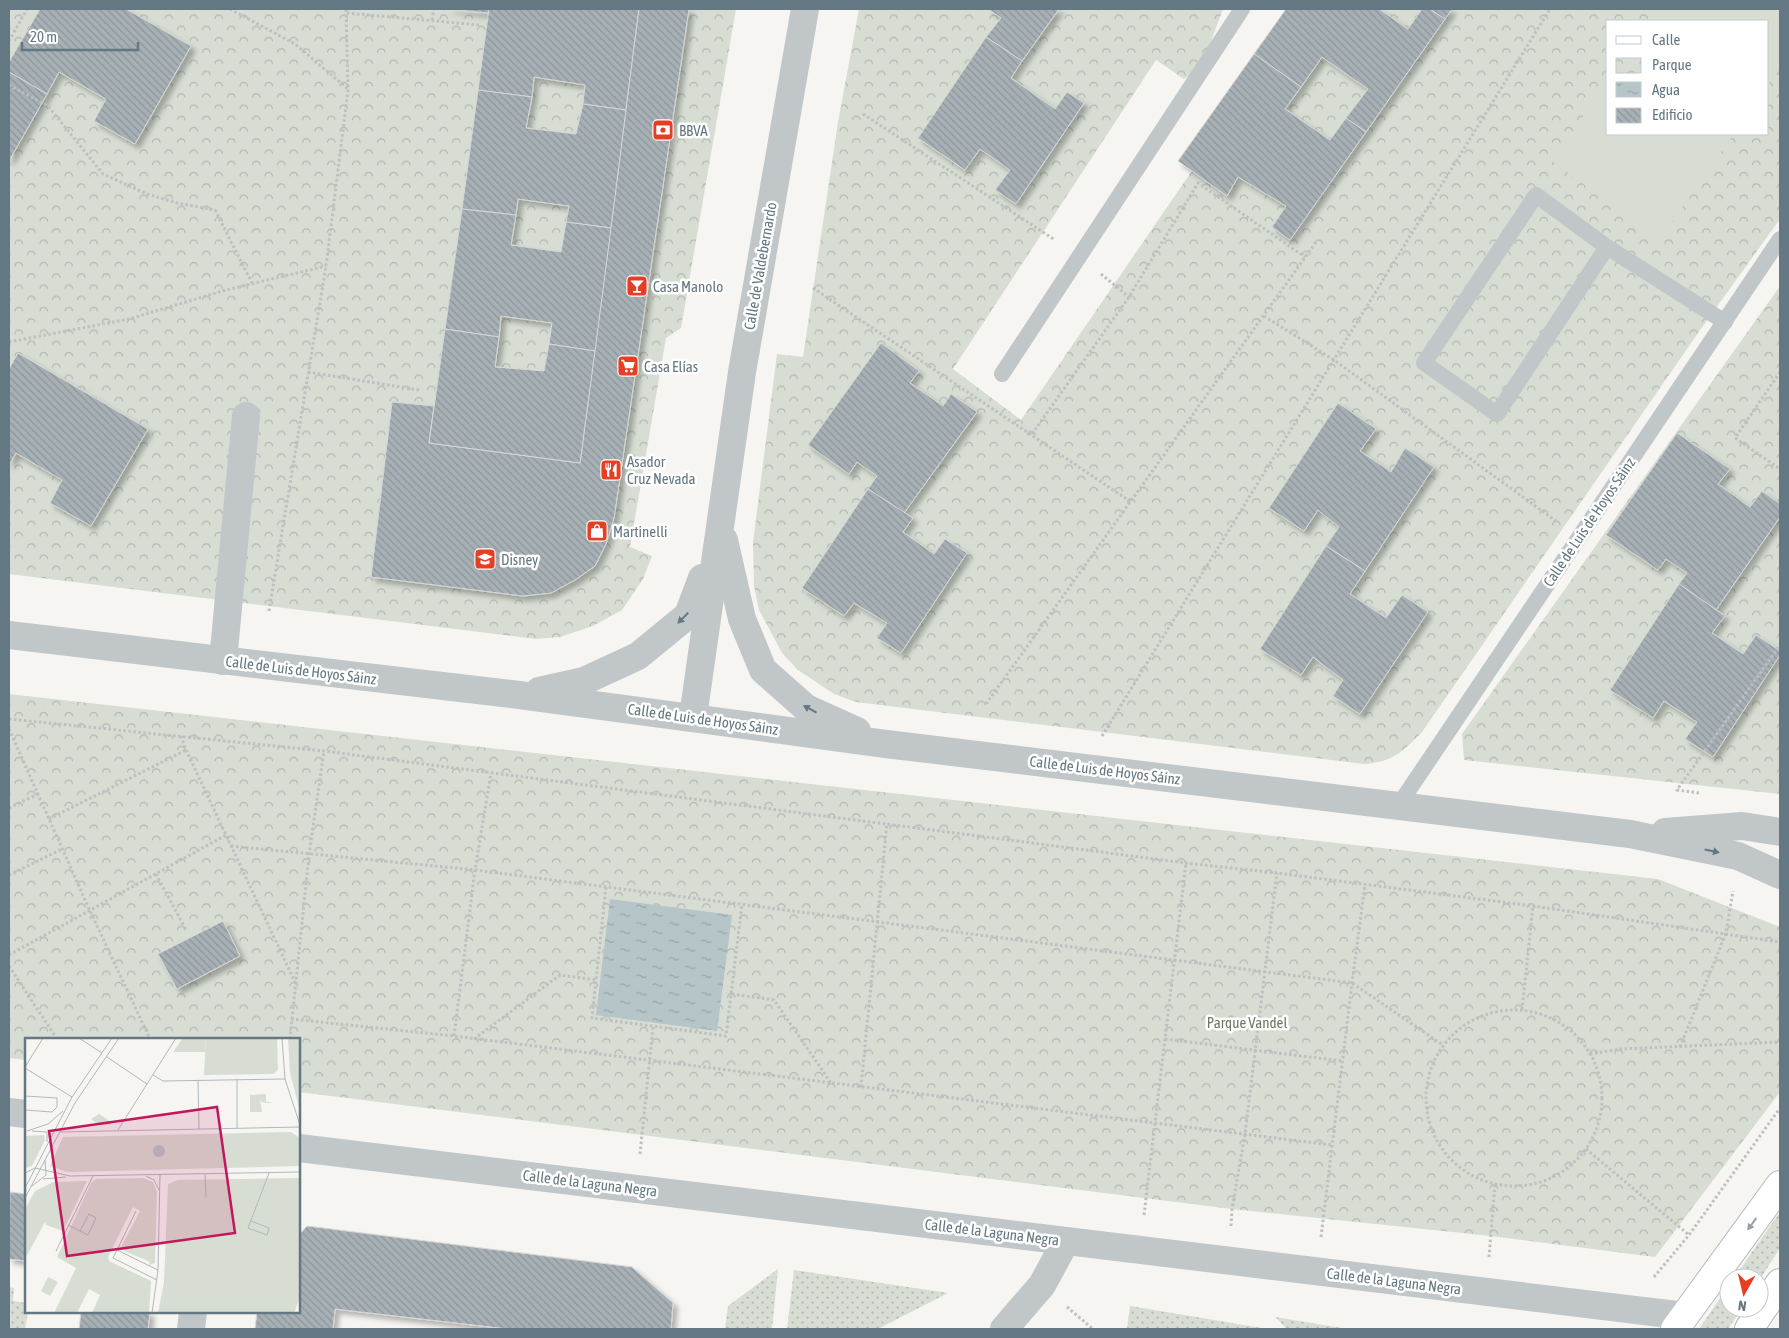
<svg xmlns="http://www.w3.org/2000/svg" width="1789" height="1338" font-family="'Asap Condensed',sans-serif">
<defs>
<pattern id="grass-dots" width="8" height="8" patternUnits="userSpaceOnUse" patternTransform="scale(1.25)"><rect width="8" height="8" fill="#d7ddd3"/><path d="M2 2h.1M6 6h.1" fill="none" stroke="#b2b8b1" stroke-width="1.8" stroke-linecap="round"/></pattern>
<pattern id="park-crowns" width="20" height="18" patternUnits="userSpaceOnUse" patternTransform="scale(1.25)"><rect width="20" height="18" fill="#d7ddd3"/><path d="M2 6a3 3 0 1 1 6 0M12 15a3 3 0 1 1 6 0" fill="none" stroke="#b2b8b1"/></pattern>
<pattern id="water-ripples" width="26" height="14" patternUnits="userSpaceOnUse" patternTransform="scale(1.25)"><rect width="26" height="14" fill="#b6c5c7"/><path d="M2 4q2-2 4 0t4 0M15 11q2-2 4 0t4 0" fill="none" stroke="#98a5a7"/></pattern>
<pattern id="building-back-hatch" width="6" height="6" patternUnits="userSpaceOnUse" patternTransform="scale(1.25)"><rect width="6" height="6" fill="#a7b1b5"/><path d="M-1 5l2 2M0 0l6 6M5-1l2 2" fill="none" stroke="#8c9599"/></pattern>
<filter id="shadow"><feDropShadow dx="4.5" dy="4.5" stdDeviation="2.5" flood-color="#0004"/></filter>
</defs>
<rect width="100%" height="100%" fill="#f6f5f2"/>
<!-- grass -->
<g fill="url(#grass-dots)">
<path d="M 1780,1212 L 1780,1248 L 1759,1281 L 1759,1278 L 1734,1278 Z"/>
<path d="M 778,1269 L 772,1329 L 725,1329 L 728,1306 Z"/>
<path d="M 794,1270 L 948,1293 L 878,1329 L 787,1329 Z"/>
<path d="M 1729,1285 L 1729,1308 L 1742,1308 L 1728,1329 L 1699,1329 Z"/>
<path d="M 9,1287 L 14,1288 L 13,1301 L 26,1303 L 26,1312 L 28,1312 L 25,1329 L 9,1329 Z"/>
<path d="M 1130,1306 L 1262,1328 L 1263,1329 L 1127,1329 Z"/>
<path d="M 1275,1317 L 1348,1329 L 1287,1329 Z"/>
</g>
<!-- park -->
<g fill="url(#park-crowns)" fill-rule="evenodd">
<path d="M 9,9 L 736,9 L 681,328 L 666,338 L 630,547 L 652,556 L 643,579 L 622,610 L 593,626 L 560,637 L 536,639 L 9,574 Z"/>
<path d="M 859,9 L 1223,9 L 1201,68 L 1184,79 L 1156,60 L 953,369 L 1021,420 L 1303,9 L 1780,9 L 1780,219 L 1698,333 L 1422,732 C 1402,752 1393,762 1364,764 L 856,702 L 834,694 L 798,670 L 782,653 L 759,610 L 754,586 L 753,542 L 777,354 L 803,357 L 838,122 ZM 1608,21 L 1768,21 L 1768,134 L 1608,134 Z"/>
<path d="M 1780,286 L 1780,794 L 1464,760 L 1462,734 Z"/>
<path d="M 9,694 L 1658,879 L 1780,927 L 1780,1092 L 1655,1257 L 1491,1236 L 1232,1209 L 299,1092 L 299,1039 L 26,1039 L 26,1060 L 9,1058 Z"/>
</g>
<!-- pitch -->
<g fill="#d7ddd3">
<path d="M 1657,9 L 1780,9 L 1780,67 L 1768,85 L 1768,21 L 1649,21 Z"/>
<path d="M 1608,80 L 1608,134 L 1734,134 L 1659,240 L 1552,161 Z"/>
</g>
<!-- water -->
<path fill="url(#water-ripples)" d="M 610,899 L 732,915 L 717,1031 L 596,1015 Z"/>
<!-- building -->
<g fill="url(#building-back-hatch)" stroke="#d7d7d5" filter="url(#shadow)">
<path d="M 40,9 L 126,9 L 191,46 L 135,144 L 94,121 L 106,99 L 59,72 L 47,94 L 9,72 L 9,62 Z"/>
<path d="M 449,9 L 489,9 L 488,13 Z"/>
<path d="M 489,9 L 639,9 L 626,110 L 583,104 L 585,85 L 534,77 L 532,97 L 478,90 Z"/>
<path d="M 639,9 L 689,9 L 614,518 L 606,544 L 595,566 L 575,580 L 551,593 L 523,596 L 371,577 L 392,402 L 434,406 L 429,443 L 580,463 Z"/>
<path d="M 988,9 L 1059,9 L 1022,61 L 986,37 L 1001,18 Z"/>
<path d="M 1286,9 L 1379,9 L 1408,29 L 1422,9 L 1430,9 L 1445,19 L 1366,132 L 1346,118 L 1368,89 L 1322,57 L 1301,87 L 1254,54 Z"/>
<path d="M 1430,9 L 1452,9 L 1445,19 Z"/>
<path d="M 986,37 L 1022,61 L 1011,78 L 1055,109 L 1067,92 L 1084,103 L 1016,204 L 995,190 L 1010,170 L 980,149 L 965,170 L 918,138 Z"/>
<path d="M 1254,54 L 1301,87 L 1285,109 L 1330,140 L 1346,118 L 1366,132 L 1290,240 L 1272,227 L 1286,206 L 1238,177 L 1227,196 L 1178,161 Z"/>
<path d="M 9,72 L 47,94 L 9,161 Z"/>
<path d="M 478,90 L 532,97 L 526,128 L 576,134 L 583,104 L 626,110 L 611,228 L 566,222 L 569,206 L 518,199 L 516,215 L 462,209 Z"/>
<path d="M 462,209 L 516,215 L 511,245 L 561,252 L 566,222 L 611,228 L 595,351 L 549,344 L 552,323 L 501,316 L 499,337 L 445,329 Z"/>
<path d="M 445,329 L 499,337 L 495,367 L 544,371 L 549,344 L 595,351 L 580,463 L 429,443 Z"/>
<path d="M 881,343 L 919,371 L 910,383 L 943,406 L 951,394 L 977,412 L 904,513 L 868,489 L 877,476 L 857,462 L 849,474 L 808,445 Z"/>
<path d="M 18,353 L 148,429 L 91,526 L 50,503 L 62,480 L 16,453 L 9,465 L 9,369 Z"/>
<path d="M 1338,403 L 1376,429 L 1360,451 L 1391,472 L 1405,448 L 1434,467 L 1365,571 L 1326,546 L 1339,527 L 1318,510 L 1304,531 L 1269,508 Z"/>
<path d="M 1677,433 L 1730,469 L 1718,484 L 1750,507 L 1762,491 L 1780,504 L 1780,517 L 1716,610 L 1679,584 L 1687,573 L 1666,559 L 1658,570 L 1606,535 Z"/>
<path d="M 868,489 L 913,518 L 903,532 L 934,554 L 945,539 L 967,553 L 901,653 L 877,638 L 887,623 L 854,603 L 844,616 L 802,588 Z"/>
<path d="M 1326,546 L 1365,571 L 1350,594 L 1386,618 L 1402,595 L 1428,612 L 1360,714 L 1333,696 L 1343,680 L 1313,657 L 1301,675 L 1260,649 Z"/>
<path d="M 1679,584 L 1725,616 L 1712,633 L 1743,654 L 1756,635 L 1780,651 L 1780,655 L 1713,757 L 1685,739 L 1697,722 L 1664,701 L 1653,718 L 1610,690 Z"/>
<path d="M 223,921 L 240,956 L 177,989 L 158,954 Z"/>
<path d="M 10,1192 L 26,1194 L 26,1261 L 9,1259 Z"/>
<path d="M 307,1226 L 632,1267 L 673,1303 L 671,1329 L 508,1329 L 335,1309 L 333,1329 L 255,1329 L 257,1312 L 299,1312 L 299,1235 Z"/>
<path d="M 81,1312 L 150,1312 L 148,1329 L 79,1329 Z"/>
</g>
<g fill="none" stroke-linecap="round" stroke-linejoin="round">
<!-- primary casing -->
<g stroke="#b4b9bc" stroke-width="30">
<g id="primary">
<path d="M 1675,1329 L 1780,1185"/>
<path d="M 1749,1329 L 1780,1283"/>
</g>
</g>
<!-- path -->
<g stroke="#bdbfc1" stroke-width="3" stroke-dasharray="2.5 2.5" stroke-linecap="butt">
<path d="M 230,9 L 295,44 L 348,89"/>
<path d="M 347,13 L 480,25"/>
<path d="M 432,20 L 434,9"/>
<path d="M 9,41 L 27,9"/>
<path d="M 9,85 L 48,106 L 103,174 L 147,194 L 177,203 L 215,210 L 252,283"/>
<path d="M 863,114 L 1055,240"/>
<path d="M 1101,274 L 1129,297"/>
<path d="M 813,288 L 1131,502"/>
<path d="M 1264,316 L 1334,360 L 1556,521"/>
<path d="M 9,342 L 129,319 L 226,290 L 326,266"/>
<path d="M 308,372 L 419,390"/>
<path d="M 1780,372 L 1735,438 L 1780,469"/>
<path d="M 1032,434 L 1129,297 L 1198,183 L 1305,257"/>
<path d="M 269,611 L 326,266 L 348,90 L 346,9"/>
<path d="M 986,704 L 1316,242"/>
<path d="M 9,719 L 324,751 L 1186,863 L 1277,873 L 1533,906 L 1780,942"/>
<path d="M 9,729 L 90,911 L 150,1039"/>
<path d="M 181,736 L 186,750 L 295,982"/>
<path d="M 1102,736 L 1550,9"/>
<path d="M 1699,793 L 1677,790 L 1780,645"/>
<path d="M 9,808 L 38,794"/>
<path d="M 49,819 L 186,750"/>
<path d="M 231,846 L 475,870 L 1352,983 L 1443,1045"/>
<path d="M 156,874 L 186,930"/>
<path d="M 9,875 L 62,849"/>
<path d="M 606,887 L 592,1018 L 726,1036 L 742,904"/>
<path d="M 9,955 L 226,835"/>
<path d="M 9,966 L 57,1039"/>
<path d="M 732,994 L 774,1000 L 831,1083"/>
<path d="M 1522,1010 L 1533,906"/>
<circle cx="1514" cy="1098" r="88"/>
<path d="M 291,1019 L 454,1036 L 1332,1145"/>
<path d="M 454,1036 L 475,870 L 491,773"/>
<path d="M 290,1039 L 309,855 L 324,751"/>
<path d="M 474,1039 L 560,975 L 596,980"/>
<path d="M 1165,1039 L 1342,1061"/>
<path d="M 1680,1047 L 1726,933 L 1733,891"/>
<path d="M 1590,1054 L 1621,1049 L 1780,1042"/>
<path d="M 861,1087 L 887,823"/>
<path d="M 1586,1149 L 1689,1235"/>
<path d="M 640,1154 L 653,1027"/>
<path d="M 1144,1215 L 1186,863"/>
<path d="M 1231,1226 L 1232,1209 L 1245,1134 L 1277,873"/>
<path d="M 1321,1237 L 1352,983 L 1365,885"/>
<path d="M 1489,1257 L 1495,1184"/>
<path d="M 1654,1277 L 1689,1235 L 1780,1108"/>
<path d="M 1067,1307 L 1093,1329"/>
</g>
<!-- lane -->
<g stroke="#c1c6c8" stroke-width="16">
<path d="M 1607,247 L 1497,414 L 1424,363 L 1536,195 L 1607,247 L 1725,322"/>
<path d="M 1002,374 L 1242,9"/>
<path d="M 1398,806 L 1780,239"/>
</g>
<!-- street -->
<g stroke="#c1c6c8" stroke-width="28">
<path d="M 724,540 L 742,619 L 763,670 L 806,708 L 857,731"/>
<path d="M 9,635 L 519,695 L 886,744 L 1630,834 L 1738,856 L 1780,875"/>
<path d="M 223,661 L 246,416"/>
<path d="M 539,691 L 584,681 L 638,656 L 688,615 L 702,578"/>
<path d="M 693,717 L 742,372 L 805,9"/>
<path d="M 1665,832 L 1742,826 L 1780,832"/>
<path d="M 9,1112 L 26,1114"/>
<path d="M 299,1148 L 1685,1316"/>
<path d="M 191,1329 L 193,1312"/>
<path d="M 1004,1329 L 1042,1285 L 1066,1241"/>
</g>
<!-- primary -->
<use href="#primary" stroke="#fff" stroke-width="28"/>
</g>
<!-- one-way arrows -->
<defs><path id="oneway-solid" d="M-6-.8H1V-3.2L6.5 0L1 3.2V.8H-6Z" transform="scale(1.25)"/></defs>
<g fill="#647883">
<use href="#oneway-solid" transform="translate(683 618) rotate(135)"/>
<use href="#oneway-solid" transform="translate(810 709) rotate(-152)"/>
<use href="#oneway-solid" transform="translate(1712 851) rotate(12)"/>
</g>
<use fill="#92a0a8" href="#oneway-solid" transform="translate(1752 1224) rotate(126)"/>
<!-- icons -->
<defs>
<g id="bank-square" transform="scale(1.125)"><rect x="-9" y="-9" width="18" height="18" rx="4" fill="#e53e23" stroke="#fff"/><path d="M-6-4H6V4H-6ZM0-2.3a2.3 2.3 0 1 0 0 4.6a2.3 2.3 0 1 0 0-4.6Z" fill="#fff"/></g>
<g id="bar-square" transform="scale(1.125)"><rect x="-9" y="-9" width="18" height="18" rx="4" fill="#e53e23" stroke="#fff"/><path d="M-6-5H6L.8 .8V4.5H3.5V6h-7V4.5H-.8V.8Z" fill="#fff"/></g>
<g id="supermarket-square" transform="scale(1.125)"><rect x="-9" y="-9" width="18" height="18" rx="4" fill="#e53e23" stroke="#fff"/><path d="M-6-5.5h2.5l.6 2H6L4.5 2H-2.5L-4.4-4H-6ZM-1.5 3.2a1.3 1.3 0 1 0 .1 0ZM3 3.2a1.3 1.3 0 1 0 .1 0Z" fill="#fff"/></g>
<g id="restaurant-square" transform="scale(1.125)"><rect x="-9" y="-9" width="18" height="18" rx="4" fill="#e53e23" stroke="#fff"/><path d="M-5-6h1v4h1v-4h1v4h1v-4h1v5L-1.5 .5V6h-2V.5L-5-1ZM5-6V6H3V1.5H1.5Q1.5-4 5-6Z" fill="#fff"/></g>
<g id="shop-square" transform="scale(1.125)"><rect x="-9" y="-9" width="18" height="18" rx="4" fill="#e53e23" stroke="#fff"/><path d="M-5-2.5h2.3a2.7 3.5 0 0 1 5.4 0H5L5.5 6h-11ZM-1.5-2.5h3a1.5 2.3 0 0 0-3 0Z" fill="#fff"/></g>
<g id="school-square" transform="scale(1.125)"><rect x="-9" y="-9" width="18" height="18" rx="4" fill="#e53e23" stroke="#fff"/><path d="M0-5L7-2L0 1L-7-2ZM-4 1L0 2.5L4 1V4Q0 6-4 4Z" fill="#fff"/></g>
</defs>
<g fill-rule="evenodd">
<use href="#bank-square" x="663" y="130"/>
<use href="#bar-square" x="637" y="286"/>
<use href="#supermarket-square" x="628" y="366"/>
<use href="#restaurant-square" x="611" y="470"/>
<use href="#shop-square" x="597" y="531"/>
<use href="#school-square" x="485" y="559"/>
</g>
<g text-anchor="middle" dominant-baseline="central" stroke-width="5" stroke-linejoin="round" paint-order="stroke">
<!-- poi labels -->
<g font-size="15" fill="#647883" stroke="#fff" text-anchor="start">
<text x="679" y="130">BBVA</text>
<text x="653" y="286">Casa Manolo</text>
<text x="644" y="366">Casa Elías</text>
<text x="627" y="461">Asador<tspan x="627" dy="17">Cruz Nevada</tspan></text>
<text x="613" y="531">Martinelli</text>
<text x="501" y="559">Disney</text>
</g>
<!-- street labels -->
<g font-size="15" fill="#647883" stroke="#fff">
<text transform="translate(760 266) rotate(-80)">Calle de Valdebernardo</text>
<text transform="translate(1589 522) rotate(-56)">Calle de Luis de Hoyos Sáinz</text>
<text transform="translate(301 670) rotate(7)">Calle de Luis de Hoyos Sáinz</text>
<text transform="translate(703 719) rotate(8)">Calle de Luis de Hoyos Sáinz</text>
<text transform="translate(1105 770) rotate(7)">Calle de Luis de Hoyos Sáinz</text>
<text transform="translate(590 1183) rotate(7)">Calle de la Laguna Negra</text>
<text transform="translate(992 1232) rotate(7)">Calle de la Laguna Negra</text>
<text transform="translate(1394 1281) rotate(7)">Calle de la Laguna Negra</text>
</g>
<!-- park labels -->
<g font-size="15" fill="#6a7a63" stroke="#fff">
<text x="1247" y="1022">Parque Vandel</text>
</g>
</g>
<!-- overview -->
<g transform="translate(25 1038)">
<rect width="275" height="275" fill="#f6f5f2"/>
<path d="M 158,0 L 181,0 L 180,14 L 148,14 ZM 241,56 L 241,64 L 246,64 L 246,72 L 246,65 L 240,65 L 235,63 L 237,74 L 225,74 L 225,57 ZM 74,76 L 86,84 L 86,87 L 74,87 L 66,81 Z" fill="#d7ddd3"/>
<path d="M 263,0 L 275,0 L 275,73 L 265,35 ZM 266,94 L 275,100 L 275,128 L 42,134 L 25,128 L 38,99 ZM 19,97 L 20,102 L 7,128 L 0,130 L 0,98 ZM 118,140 L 128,144 L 132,154 L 130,225 L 124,227 L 125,224 L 95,211 L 115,173 L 108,169 L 83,219 L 84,223 L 126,243 L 124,275 L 67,275 L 75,257 L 64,251 L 52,275 L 29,275 L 51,230 L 32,219 L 66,145 L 71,141 ZM 275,140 L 275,259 L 269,275 L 133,275 L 139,244 L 143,146 L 153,142 ZM 62,143 L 38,193 L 21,187 L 20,184 L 0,221 L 0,171 L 10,153 L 28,144 Z" fill="#d7ddd3"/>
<path d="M 181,0 L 252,0 L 253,31 L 249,36 L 179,37 ZM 51,194 L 62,200 L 50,223 L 39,217 ZM 23,239 L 33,244 L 25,258 L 16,253 Z" fill="#d7ddd3"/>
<path d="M128 113a6 6 0 1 1 12 0a6 6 0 1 1-12 0Z" fill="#b6c5c7"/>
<path fill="none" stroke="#afb8bc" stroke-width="1" d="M 54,0 L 77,15M 257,0 L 260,41 L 275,87M 82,19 L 122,46M 0,29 L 18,0M 0,30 L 47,59M 128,37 L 138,43 L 260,41M 173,42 L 174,91M 0,58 L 32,60 L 32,69 L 27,74 L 0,72M 212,90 L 212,41M 93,92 L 151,0M 2,93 L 23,86 L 38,73M 7,93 L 22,94 L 22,104M 35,94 L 275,89M 0,135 L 10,130 L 45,138 L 275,134M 180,136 L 181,159M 121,138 L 129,142 L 134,152M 18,141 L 41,139M 7,148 L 21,137 L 20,122M 0,150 L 47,59 L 87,0M 0,160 L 50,65 L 94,0M 226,183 L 244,190 L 242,197 L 223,190 L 244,135M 43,187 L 63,197 L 71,180 L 64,176 L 55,193M 92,212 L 111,173M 31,213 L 68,138M 132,242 L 88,220 L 92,212 L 133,232M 127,275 L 133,232 L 135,137"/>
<path fill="#c2185b" fill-opacity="0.15" stroke="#c2185b" stroke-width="2.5" d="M 192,69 L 210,195 L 42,218 L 24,93 Z"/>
<rect width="275" height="275" fill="none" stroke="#647883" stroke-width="2.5"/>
</g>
<!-- border -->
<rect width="1789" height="1338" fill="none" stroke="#647883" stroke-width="20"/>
<!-- legend -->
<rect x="1606" y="20" width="162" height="115" fill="#ffffff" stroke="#c1c9cd"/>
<rect x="1616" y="36" width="25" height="8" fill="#ffffff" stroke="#c1c9cd"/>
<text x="1652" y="45" font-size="15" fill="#647883">Calle</text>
<rect x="1616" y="58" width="25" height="15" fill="url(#park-crowns)" stroke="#c1c9cd"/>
<text x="1652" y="70" font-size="15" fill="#647883">Parque</text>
<rect x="1616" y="82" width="25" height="15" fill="url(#water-ripples)" stroke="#c1c9cd"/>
<text x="1652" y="95" font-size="15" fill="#647883">Agua</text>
<rect x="1616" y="108" width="25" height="15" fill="url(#building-back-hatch)" stroke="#c1c9cd"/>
<text x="1652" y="120" font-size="15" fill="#647883">Edificio</text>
<!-- north arrow -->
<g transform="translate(1744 1293) rotate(188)"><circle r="24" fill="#ffffff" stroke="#c1c9cd"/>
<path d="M0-4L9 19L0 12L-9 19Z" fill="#e53e23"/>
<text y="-8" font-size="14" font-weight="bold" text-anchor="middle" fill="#647883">N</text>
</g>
<!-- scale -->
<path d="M22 42v8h116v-8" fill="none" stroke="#647883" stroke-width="2.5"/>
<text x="30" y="42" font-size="15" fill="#647883" stroke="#ffffff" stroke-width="4" paint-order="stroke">20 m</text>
</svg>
